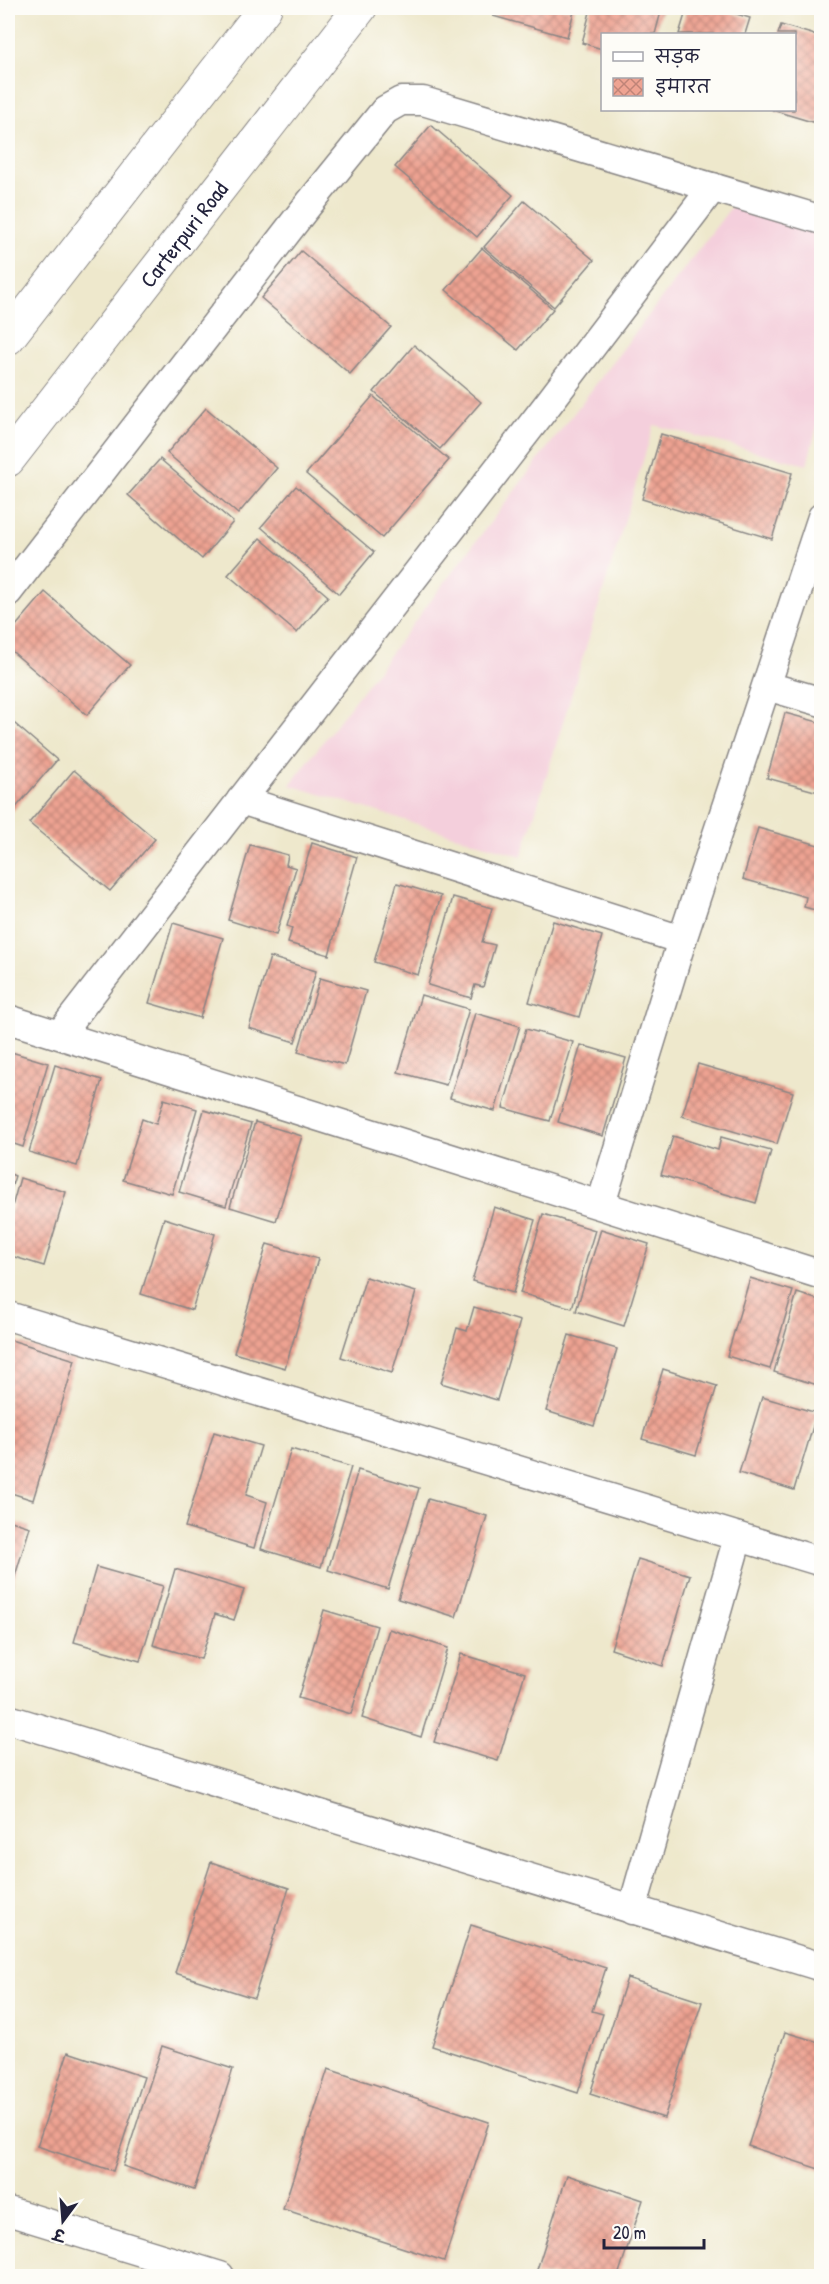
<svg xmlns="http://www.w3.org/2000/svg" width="829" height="2284" font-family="'Patrick Hand','Playpen Sans Deva',sans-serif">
<defs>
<pattern id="building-cross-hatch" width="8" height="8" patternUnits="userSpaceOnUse" patternTransform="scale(1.5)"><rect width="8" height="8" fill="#eea392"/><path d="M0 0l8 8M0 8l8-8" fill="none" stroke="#c08478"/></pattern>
</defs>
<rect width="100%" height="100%" fill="#fdfcf7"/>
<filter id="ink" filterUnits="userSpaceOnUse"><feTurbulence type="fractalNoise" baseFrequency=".0167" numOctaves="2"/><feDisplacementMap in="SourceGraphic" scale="12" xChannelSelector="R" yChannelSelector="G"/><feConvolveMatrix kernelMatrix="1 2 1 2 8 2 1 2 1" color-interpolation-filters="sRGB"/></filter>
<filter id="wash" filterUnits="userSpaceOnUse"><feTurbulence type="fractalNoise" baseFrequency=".008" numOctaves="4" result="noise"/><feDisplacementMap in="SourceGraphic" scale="24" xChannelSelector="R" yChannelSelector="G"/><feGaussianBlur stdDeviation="1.35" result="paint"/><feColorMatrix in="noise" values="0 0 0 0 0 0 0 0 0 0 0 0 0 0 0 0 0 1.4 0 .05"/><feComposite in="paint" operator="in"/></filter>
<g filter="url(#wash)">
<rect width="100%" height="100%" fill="#eee8cc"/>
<!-- built -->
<path fill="#f4cfdc" d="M 738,198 L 821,225 L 821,411 L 807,465 L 654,425 L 522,856 L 290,785 Z"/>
<g id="blocks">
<!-- building -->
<g fill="url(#building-cross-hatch)">
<path d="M 495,8 L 575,8 L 567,37 L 493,16 Z"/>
<path d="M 591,8 L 662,8 L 655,34 L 602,34 L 602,49 L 582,43 Z"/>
<path d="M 687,8 L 716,8 L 750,18 L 745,34 L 679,34 Z"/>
<path d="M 781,25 L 822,37 L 822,116 L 819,124 L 772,110 L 794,110 L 794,34 L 778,34 Z"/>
<path d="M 431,125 L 513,195 L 477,237 L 395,167 Z"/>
<path d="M 524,201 L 594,260 L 554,307 L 484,247 Z"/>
<path d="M 482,248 L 553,309 L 518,350 L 446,290 Z"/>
<path d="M 301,251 L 391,327 L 350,374 L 261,298 Z"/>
<path d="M 414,345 L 481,402 L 440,449 L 374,392 Z"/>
<path d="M 373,396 L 449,460 L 382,538 L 306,474 Z"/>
<path d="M 206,408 L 277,468 L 238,514 L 167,453 Z"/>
<path d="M 661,434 L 792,473 L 772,539 L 642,499 Z"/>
<path d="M 160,459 L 233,522 L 202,559 L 128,495 Z"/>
<path d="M 296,486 L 374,552 L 339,594 L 261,527 Z"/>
<path d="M 260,538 L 328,596 L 297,633 L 228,575 Z"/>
<path d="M 45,592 L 130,665 L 87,715 L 8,648 L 8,635 Z"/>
<path d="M 785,713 L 822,723 L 822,793 L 767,778 Z"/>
<path d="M 8,718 L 57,760 L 12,812 L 8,808 Z"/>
<path d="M 74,770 L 155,839 L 110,891 L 29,823 Z"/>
<path d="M 758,828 L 822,846 L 822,912 L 804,907 L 806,897 L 743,879 Z"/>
<path d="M 312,843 L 357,857 L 329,955 L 288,943 L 292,928 L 287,926 Z"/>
<path d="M 250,845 L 288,855 L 286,865 L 296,868 L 276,935 L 228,920 Z"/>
<path d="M 397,883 L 441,896 L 418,975 L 374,962 Z"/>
<path d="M 453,897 L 492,908 L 482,942 L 495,945 L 483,987 L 475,985 L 471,998 L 428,985 Z"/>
<path d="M 553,921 L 602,936 L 579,1017 L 529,1002 Z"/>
<path d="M 173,923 L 223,938 L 200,1018 L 149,1003 Z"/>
<path d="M 270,957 L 316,971 L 295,1042 L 249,1028 Z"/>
<path d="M 320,978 L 366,991 L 345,1065 L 298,1052 Z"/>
<path d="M 421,995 L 469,1009 L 446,1085 L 398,1072 Z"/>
<path d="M 475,1013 L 520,1026 L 495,1111 L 450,1098 Z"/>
<path d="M 526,1029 L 573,1042 L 550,1121 L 503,1108 Z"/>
<path d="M 581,1045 L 626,1058 L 603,1136 L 558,1122 Z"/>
<path d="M 8,1051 L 48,1063 L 23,1147 L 8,1142 Z"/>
<path d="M 698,1064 L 793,1092 L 777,1144 L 682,1116 Z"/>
<path d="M 55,1065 L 102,1080 L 77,1166 L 29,1152 Z"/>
<path d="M 164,1099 L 197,1109 L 172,1194 L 123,1180 L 142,1119 L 156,1124 Z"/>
<path d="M 204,1110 L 251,1124 L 226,1206 L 179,1192 Z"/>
<path d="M 255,1122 L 302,1136 L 276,1221 L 230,1207 Z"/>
<path d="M 673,1136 L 718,1150 L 721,1137 L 771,1151 L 756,1203 L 661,1175 Z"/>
<path d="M 8,1173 L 15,1176 L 8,1198 Z"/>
<path d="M 20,1178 L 66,1192 L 44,1266 L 8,1255 L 8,1221 Z"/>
<path d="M 494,1207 L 535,1220 L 513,1293 L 472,1281 Z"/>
<path d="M 543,1214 L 595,1230 L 572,1308 L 520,1293 Z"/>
<path d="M 164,1218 L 215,1234 L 192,1310 L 141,1294 Z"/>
<path d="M 601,1229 L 649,1244 L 624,1326 L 576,1311 Z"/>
<path d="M 267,1244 L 318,1259 L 285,1368 L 234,1353 Z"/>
<path d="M 366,1277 L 416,1292 L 392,1373 L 341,1357 Z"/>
<path d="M 750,1278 L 793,1291 L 770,1369 L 727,1356 Z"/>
<path d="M 797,1293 L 822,1301 L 821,1386 L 774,1372 Z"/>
<path d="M 474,1307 L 520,1321 L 497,1400 L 441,1383 L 457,1328 L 467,1331 Z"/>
<path d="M 569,1335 L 617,1349 L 594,1426 L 546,1411 Z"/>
<path d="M 11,1340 L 75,1360 L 33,1500 L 8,1492 L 8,1352 Z"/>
<path d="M 663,1369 L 717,1386 L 696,1455 L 642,1439 Z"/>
<path d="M 762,1397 L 817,1413 L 794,1490 L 739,1473 Z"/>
<path d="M 214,1432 L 261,1446 L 246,1495 L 267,1502 L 254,1548 L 185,1527 Z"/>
<path d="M 291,1449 L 351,1467 L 321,1567 L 261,1549 Z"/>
<path d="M 358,1470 L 419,1488 L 388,1589 L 328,1570 Z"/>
<path d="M 428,1499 L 487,1516 L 456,1617 L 398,1599 Z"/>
<path d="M 8,1520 L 30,1527 L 8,1599 Z"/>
<path d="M 638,1559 L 690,1575 L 663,1666 L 611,1649 Z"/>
<path d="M 96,1567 L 163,1586 L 140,1661 L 74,1642 Z"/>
<path d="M 175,1569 L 244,1590 L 234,1620 L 215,1614 L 201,1659 L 153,1645 Z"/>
<path d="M 324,1610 L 377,1626 L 351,1714 L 298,1698 Z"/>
<path d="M 389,1629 L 448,1648 L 421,1737 L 362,1718 Z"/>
<path d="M 461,1654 L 525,1673 L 498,1761 L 434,1742 Z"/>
<path d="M 211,1862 L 289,1888 L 254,1998 L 175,1973 Z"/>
<path d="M 471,1925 L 606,1968 L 592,2011 L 603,2014 L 578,2093 L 432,2046 Z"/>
<path d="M 627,1978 L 702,2002 L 664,2118 L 590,2094 Z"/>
<path d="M 785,2032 L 822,2043 L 822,2170 L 748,2146 Z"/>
<path d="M 162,2046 L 233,2069 L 194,2190 L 123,2166 Z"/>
<path d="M 68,2052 L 144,2077 L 113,2171 L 37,2146 Z"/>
<path d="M 328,2069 L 489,2122 L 444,2261 L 283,2209 Z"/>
<path d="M 567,2175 L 643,2200 L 618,2276 L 535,2276 Z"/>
</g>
</g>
</g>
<g filter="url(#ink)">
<use href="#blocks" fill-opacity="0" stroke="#888584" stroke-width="1.5"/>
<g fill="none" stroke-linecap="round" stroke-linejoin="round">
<!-- minor casing -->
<g stroke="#888584" stroke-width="31">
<g id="minor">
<path d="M 8,592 L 304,210 L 385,110 L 401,101 L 423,101 L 822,220"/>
<path d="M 767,686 L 822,702"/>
<path d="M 241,800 L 682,940"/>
<path d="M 8,1019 L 822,1275"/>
<path d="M 60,1034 L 545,408 L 713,187"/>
<path d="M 601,1204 L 682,940 L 822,517"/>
<path d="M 8,1316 L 822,1562"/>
<path d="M 8,1719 L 822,1967"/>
<path d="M 632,1910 L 738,1537"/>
<path d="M 8,2211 L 220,2276"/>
</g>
</g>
<!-- secondary casing -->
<g stroke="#888584" stroke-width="35">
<g id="secondary">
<path d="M 8,338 L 265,8"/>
<path id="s1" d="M 8,460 L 360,8"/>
</g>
</g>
<!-- minor -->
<use href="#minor" stroke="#fff" stroke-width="28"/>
<!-- secondary -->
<use href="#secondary" stroke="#fff" stroke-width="33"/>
</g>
</g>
<g text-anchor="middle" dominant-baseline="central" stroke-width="5" stroke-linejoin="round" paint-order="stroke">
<!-- street labels -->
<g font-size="22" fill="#22223b" stroke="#fdfcf7">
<text stroke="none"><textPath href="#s1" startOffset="286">Carterpuri Road</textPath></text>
</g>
</g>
<!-- margin -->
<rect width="829" height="2284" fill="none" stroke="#fdfcf7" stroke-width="30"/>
<!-- legend -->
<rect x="601" y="33" width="195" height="78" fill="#fdfcf7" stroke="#a5a5ac" stroke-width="1.5"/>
<rect x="613" y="52" width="30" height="9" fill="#ffffff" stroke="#a5a5ac" stroke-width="1.5"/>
<text x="655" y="63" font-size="18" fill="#22223b">सड़क</text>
<rect x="613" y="78" width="30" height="18" fill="url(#building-cross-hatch)" stroke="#a5a5ac" stroke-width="1.5"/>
<text x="655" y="93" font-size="18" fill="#22223b">इमारत</text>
<!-- north arrow -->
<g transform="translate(63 2221) rotate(196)" stroke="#fdfcf7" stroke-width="4.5" paint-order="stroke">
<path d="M0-4.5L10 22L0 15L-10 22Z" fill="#22223b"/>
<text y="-9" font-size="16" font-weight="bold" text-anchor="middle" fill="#22223b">उ</text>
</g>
<!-- scale -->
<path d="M604 2239v9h100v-9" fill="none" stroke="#22223b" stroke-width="3"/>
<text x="613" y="2239" font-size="18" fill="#22223b" stroke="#fdfcf7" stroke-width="4.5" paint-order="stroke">20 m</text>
</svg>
